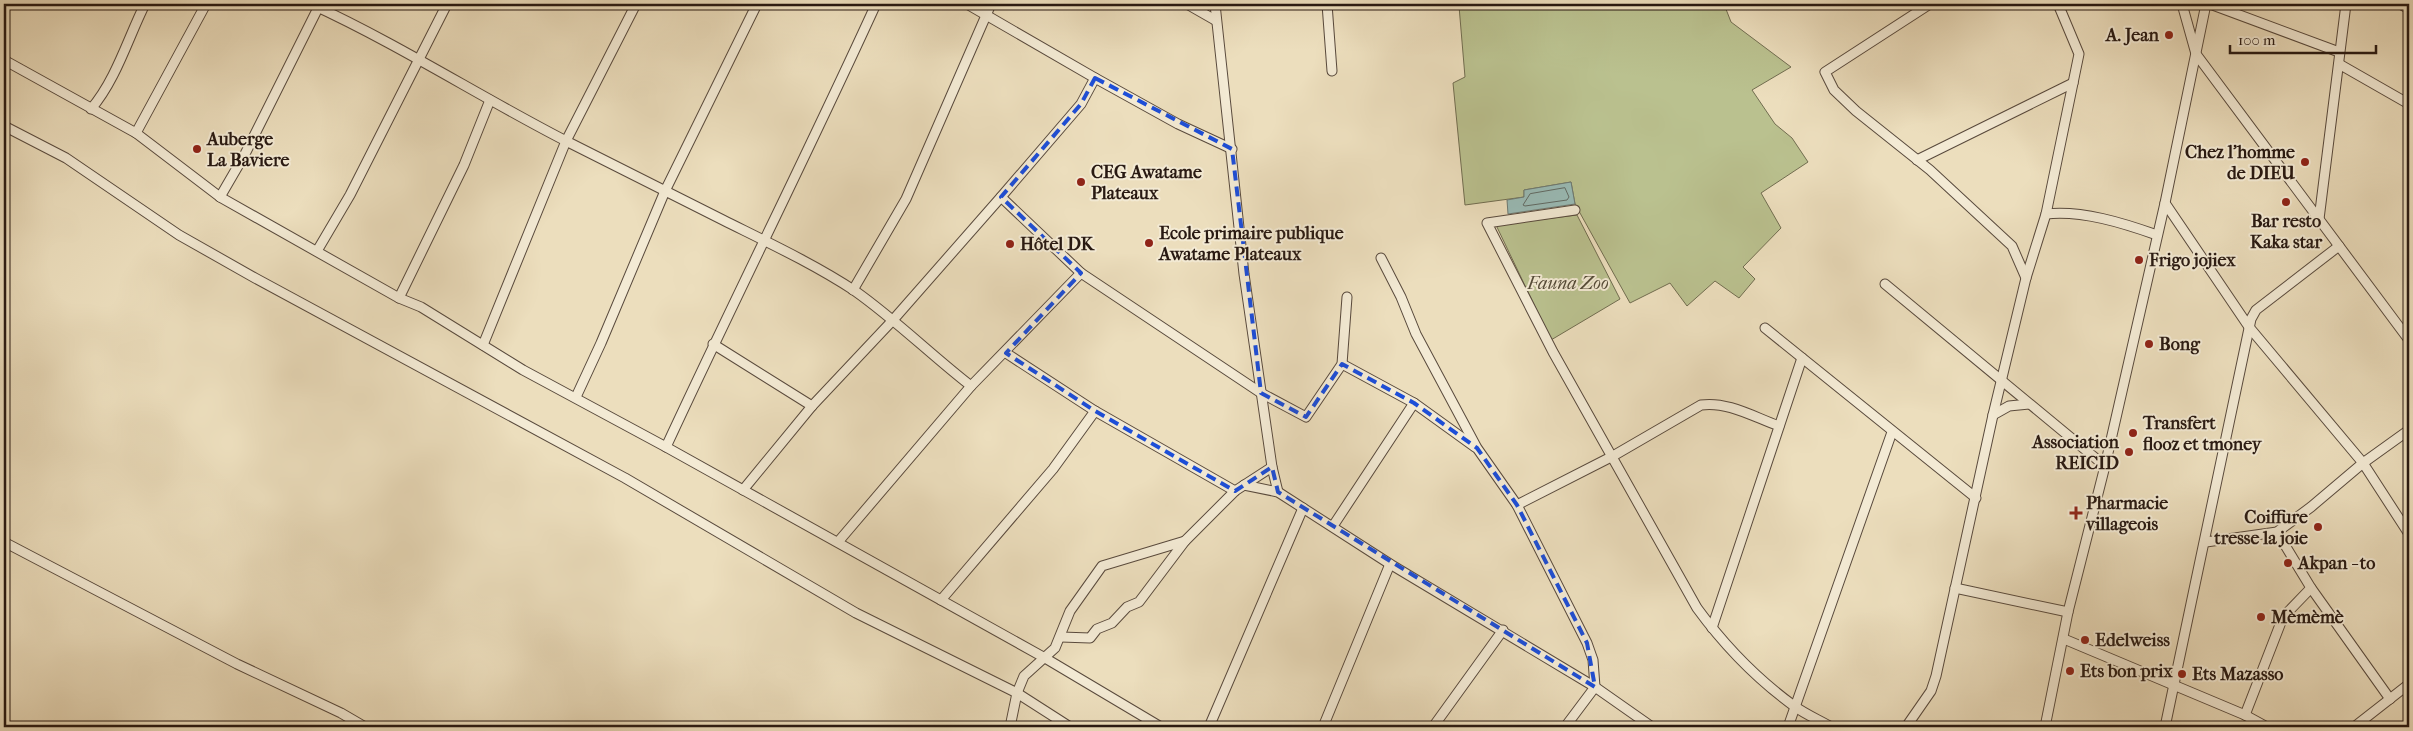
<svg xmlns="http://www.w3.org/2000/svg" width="2413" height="731" font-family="'IM FELL French Canon',serif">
<rect width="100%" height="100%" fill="#ecdebd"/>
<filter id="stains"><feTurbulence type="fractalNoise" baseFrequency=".004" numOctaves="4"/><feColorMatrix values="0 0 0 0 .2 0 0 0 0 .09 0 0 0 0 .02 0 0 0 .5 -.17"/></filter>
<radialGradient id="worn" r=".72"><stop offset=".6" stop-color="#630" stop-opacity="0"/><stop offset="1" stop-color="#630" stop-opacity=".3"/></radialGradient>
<!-- green -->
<g fill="#bac18f" stroke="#716d50">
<path d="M 1481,4 L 1724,4 L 1731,22 L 1791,67 L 1752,90 L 1775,124 L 1792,138 L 1808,162 L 1761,193 L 1781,228 L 1743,267 L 1755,279 L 1739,298 L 1715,281 L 1687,306 L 1670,283 L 1630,303 L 1575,204 L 1571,182 L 1524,190 L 1524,197 L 1465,205 L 1453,83 L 1465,77 L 1459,6 Z"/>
<path d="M 1577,215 L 1620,299 L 1551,340 L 1496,225 Z"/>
</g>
<!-- water -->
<path fill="#99bbb6" stroke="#6c7a74" d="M 1571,182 L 1575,204 L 1508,214 L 1507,200 L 1524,197 L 1524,190 Z"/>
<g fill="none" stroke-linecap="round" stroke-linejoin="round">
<!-- shore -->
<path stroke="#606a64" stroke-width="1" d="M 1565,188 L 1569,197 L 1567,200 L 1525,206 L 1523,205 L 1530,194 Z"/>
<!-- minor casing -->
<g stroke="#594a3d" stroke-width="11">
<g id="minor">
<path d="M 311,4 C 400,45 482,98 568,142 C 620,168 671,194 723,220 C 767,242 814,264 855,291 C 896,320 931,355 971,386"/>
<path d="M 967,4 L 1095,78 L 1178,124 L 1232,149"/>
<path d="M 1187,4 L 1215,20"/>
<path d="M 1215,4 L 1244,274 L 1272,467 L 1278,492"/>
<path d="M 1327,4 L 1332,71"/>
<path d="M 1930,4 L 1825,72 L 1834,90 L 1856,111 L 1930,170 L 2012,246 L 2026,278"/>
<path d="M 2182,4 L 2196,54 L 2409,340"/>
<path d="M 2210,4 L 2339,52"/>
<path d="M 2400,4 L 2409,9"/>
<path d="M 4,60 L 136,133 L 220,197 L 399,298 L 421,307 L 523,370 L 666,447 L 1045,658 L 1161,727"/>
<path d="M 2339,64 L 2409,104"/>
<path d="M 91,109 C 116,80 128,38 145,4"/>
<path d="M 4,126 L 66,158 L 179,235 L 255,278 L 625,478 L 856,613 L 1017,693 L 1070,727"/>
<path d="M 136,133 L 206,4"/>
<path d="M 1917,160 L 2073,83"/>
<path d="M 220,197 L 245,154 L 320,4"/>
<path d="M 1001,197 L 1081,273 L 1261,393 L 1306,417 L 1342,364 L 1347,297"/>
<path d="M 2165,203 L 2249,327 L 2363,463 L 2409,534"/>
<path d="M 1575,210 L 1487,223 L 1553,352 L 1697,608 C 1724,645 1757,679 1794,706 C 1805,714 1819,720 1831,727"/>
<path d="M 2046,214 C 2082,210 2123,223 2157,235"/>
<path d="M 2319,219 L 2346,4"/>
<path d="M 317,251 L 350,195 L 447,4"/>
<path d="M 1381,258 L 1401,297 L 1416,334 L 1477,448 L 1517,505 L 1587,643 L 1593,660 L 1595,687 L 1565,727"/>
<path d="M 1885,284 L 2105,466"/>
<path d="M 853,290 L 906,199 L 991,4"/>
<path d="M 399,298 L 464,165 L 490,100"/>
<path d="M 1765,328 L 1976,498"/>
<path d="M 713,344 L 812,406"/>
<path d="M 483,345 L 566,141 L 636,4"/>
<path d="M 1006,353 L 1095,411 L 1235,491"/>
<path d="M 1342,364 L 1414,403 L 1475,447"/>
<path d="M 576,397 L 601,343 L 665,191 L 757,4"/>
<path d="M 1993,415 L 2009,406 L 2029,404"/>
<path d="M 666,447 C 735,298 808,153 876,4"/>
<path d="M 1244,485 L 1278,492 L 1390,564 L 1595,687 L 1652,727"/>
<path d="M 743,490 L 812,406 L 893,320 L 1001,197 L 1081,104 L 1095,78"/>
<path d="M 1517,505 L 1613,456 L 1701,405 C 1727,401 1754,417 1779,426"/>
<path d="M 1333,526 L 1414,403"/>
<path d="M 2277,532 L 2311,588 L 2390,699"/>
<path d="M 4,542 L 237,664 L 341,713 L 365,727"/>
<path d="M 838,542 L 971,386 L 1081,273"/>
<path d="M 2206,542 L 2277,532 L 2311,507 L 2363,463 L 2409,430"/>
<path d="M 1955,588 L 2068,612"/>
<path d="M 941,600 L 1053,469 L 1095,411"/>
<path d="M 1712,628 L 1802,358"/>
<path d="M 1061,637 L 1090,638 L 1097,629 L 1112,623 L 1127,607 L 1139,602 L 1185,541 L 1235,491 L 1272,467"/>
<path d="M 2064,639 L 2245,715 L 2267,727"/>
<path d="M 2245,715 L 2283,617 L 2311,588"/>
<path d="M 1010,727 L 1017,693 L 1024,676 L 1055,648 L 1070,611 L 1102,566 L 1185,541"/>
<path d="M 1209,727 L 1303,508"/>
<path d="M 1323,727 L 1390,564"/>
<path d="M 1433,727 L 1503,630"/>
<path d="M 1788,727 L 1892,432"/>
<path d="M 1906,727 L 1931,691 L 1936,676 L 1993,415 L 2026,278 L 2046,214 L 2079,54 L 2058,4"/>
<path d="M 2045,727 L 2068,612 L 2105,466 L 2165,203 L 2206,4"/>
<path d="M 2165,727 L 2251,319 L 2256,310 L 2339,246"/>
<path d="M 2354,727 L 2409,684"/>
</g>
</g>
<!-- minor -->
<use href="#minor" stroke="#f3ead4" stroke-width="9"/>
</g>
<!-- marked area -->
<path fill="none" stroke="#1d4ed8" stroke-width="4" stroke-dasharray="10 6" stroke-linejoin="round" d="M 1095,78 L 1232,149 L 1261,393 L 1306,417 L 1342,364 L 1414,403 L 1477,448 L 1517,505 L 1587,643 L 1595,687 L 1278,492 L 1272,467 L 1235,491 L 1095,411 L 1006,353 L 1081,273 L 1001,197 L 1081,104 Z"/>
<!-- markers -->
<g fill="#8f2418" stroke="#f3ead4" stroke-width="2">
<circle cx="2169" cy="35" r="5"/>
<circle cx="197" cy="149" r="5"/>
<circle cx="2305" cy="162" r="5"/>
<circle cx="1081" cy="182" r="5"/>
<circle cx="2286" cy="202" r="5"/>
<circle cx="1149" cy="243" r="5"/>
<circle cx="1010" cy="244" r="5"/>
<circle cx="2139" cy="260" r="5"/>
<circle cx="2149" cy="344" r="5"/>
<circle cx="2133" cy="433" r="5"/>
<circle cx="2129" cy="452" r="5"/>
<path d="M2073.5 505.5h5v5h5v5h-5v5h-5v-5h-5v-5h5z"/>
<circle cx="2318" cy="527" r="5"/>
<circle cx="2288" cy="563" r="5"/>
<circle cx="2261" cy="617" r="5"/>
<circle cx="2085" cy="640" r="5"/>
<circle cx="2070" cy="671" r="5"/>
<circle cx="2182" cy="674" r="5"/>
</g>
<g text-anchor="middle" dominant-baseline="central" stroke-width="4" stroke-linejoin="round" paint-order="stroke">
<!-- poi labels -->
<g font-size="18" font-weight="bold" fill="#281912" stroke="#f3ead4" text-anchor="start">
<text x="2159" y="35" text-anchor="end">A. Jean</text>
<text x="207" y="139">Auberge<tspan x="207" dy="21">La Baviere</tspan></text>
<text x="2295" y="152" text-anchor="end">Chez l'homme<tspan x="2295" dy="21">de DIEU</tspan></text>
<text x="1091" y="172">CEG Awatame<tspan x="1091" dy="21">Plateaux</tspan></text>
<text x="2286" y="221" text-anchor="middle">Bar resto<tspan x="2286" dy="21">Kaka star</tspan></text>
<text x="1159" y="233">Ecole primaire publique<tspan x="1159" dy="21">Awatame Plateaux</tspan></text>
<text x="1020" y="244">Hôtel DK</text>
<text x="2149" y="260">Frigo jojiex</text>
<text x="2159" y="344">Bong</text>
<text x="2143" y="423">Transfert<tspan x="2143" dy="21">flooz et tmoney</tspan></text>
<text x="2119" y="442" text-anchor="end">Association<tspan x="2119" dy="21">REICID</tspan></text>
<text x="2086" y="503">Pharmacie<tspan x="2086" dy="21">villageois</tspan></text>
<text x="2308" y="517" text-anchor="end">Coiffure<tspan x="2308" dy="21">tresse la joie</tspan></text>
<text x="2298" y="563">Akpan - to</text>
<text x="2271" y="617">Mèmèmè</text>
<text x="2095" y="640">Edelweiss</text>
<text x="2080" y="671">Ets bon prix</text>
<text x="2192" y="674">Ets Mazasso</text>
</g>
<!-- park labels -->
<g font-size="18" font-style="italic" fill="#544b38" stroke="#f3ead4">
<text x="1568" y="283">Fauna Zoo</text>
</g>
</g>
<!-- margin -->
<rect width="2413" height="731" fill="none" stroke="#ecdebd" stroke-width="20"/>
<rect x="5" y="5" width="2403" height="721" fill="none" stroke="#281912" stroke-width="2.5"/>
<rect x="10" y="10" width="2393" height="711" fill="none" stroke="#281912"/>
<!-- scale -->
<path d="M2230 45v8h146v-8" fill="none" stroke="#281912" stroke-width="2.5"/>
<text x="2238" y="45" font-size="15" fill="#281912" stroke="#f3ead4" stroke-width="4" paint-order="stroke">100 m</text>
<rect width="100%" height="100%" filter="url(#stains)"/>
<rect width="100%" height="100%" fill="url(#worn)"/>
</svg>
